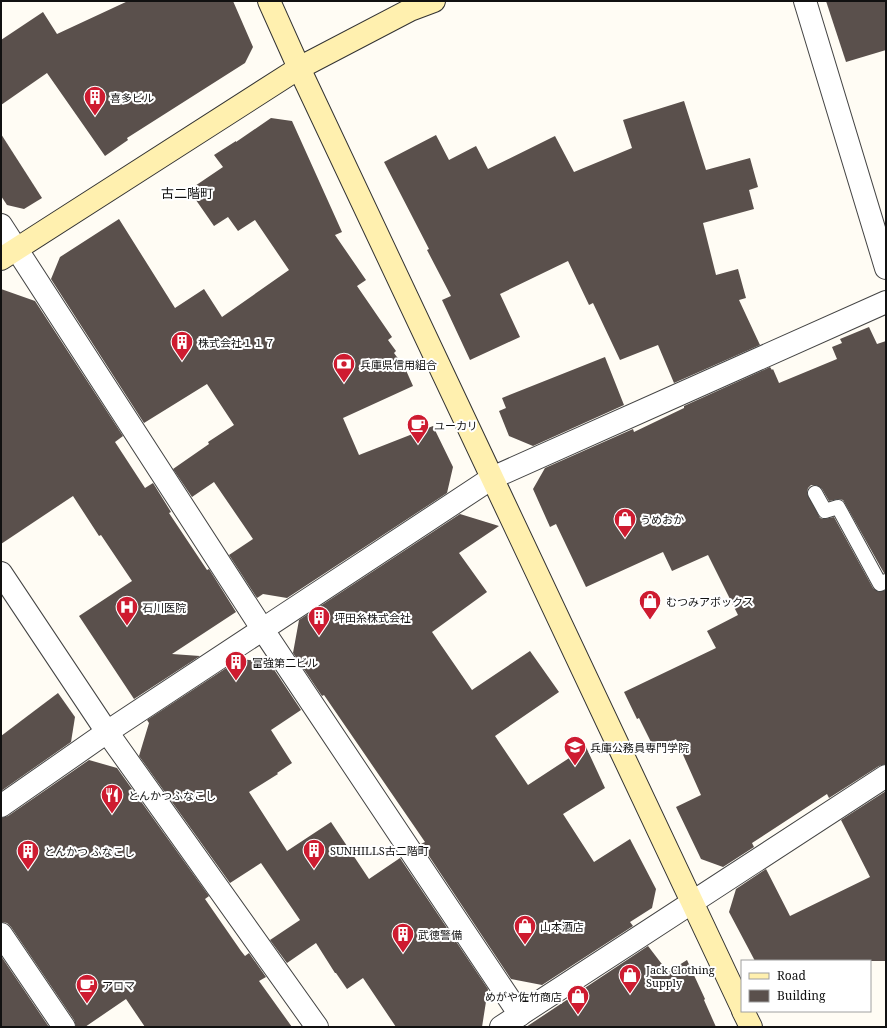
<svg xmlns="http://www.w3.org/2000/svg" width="887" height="1028" font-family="'Noto Serif','Noto Sans JP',serif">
<rect width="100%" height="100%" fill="#fffcf4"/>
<!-- building -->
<g fill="#5a504c">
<path d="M 128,1 L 233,1 L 253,47 L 245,63 L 127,138 L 128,140 L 105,156 L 47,73 L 1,105 L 1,40 L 43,12 L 57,34 Z"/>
<path d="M 826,1 L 886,1 L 886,50 L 846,62 Z"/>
<path d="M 684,101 L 706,170 L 750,158 L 758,187 L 749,190 L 754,209 L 703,223 L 716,275 L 738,269 L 746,298 L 739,300 L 760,345 L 674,383 L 658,345 L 620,360 L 593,303 L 589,305 L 568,261 L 500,294 L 520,337 L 470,360 L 442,300 L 451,296 L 427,250 L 429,249 L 384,162 L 436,135 L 449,160 L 476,146 L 488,169 L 555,136 L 574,172 L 632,148 L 623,120 Z"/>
<path d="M 271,118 L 292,121 L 342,232 L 335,235 L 366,280 L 357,286 L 392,337 L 388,340 L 396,351 L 394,353 L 405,368 L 413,386 L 343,418 L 359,455 L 433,426 L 453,467 L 447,493 L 287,598 L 263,594 L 257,598 L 229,555 L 253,539 L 214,482 L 192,497 L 173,469 L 209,444 L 208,442 L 234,425 L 207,384 L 144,423 L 51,279 L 60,257 L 119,219 L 175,308 L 204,289 L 222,317 L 289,270 L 255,220 L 238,231 L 228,217 L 214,226 L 189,190 L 223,167 L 214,155 L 236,141 L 236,142 Z"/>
<path d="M 1,134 L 42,198 L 24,209 L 7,205 L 1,196 Z"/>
<path d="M 1,289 L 35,301 L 123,436 L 115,442 L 145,488 L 153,483 L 171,512 L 169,513 L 207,570 L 209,569 L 236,612 L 172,654 L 200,656 L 134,699 L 79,616 L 132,581 L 101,535 L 99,536 L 73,496 L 1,544 Z"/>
<path d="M 869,327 L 877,344 L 886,341 L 886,573 L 884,573 L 843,500 L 839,499 L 829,501 L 822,489 L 816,485 L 811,485 L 808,488 L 807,493 L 820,518 L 824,519 L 834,517 L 873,588 L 879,592 L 886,590 L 886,764 L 879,766 L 829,798 L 827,794 L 752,843 L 754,847 L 723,867 L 701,859 L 676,807 L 701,795 L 676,739 L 655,750 L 639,718 L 637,719 L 624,692 L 716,648 L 707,631 L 738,615 L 708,555 L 672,571 L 663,552 L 586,587 L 556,524 L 550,527 L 533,489 L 545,468 L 633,429 L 634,432 L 684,408 L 684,406 L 770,367 L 772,370 L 773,369 L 779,383 L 837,359 L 832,347 L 842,343 L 840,339 Z"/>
<path d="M 605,357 L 624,405 L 533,446 L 509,436 L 499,411 L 506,408 L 502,398 Z"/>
<path d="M 460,514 L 499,526 L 459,553 L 487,592 L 432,632 L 472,690 L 530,651 L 559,692 L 495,736 L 528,785 L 586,747 L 605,788 L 563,814 L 594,862 L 630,839 L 656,889 L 652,908 L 630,922 L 633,926 L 542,985 L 511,979 L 421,844 L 425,842 L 324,695 L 322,696 L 293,653 L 299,620 Z"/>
<path d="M 240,659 L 269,662 L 301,710 L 271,730 L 292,763 L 277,773 L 278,774 L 249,792 L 287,851 L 331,822 L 369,879 L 400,858 L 488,989 L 482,1027 L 396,1027 L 363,978 L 347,989 L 336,973 L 335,973 L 316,943 L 287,963 L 270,940 L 300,920 L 261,863 L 230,883 L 139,756 L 149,723 L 147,720 Z"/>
<path d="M 58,693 L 75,717 L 71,742 L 1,791 L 1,736 Z"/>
<path d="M 89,760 L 117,768 L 209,896 L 205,899 L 241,951 L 245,956 L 249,953 L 266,977 L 259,981 L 292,1027 L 145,1027 L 126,999 L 85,1027 L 76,1027 L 74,1020 L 11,927 L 7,923 L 1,922 L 1,818 L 8,816 Z"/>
<path d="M 886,791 L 886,961 L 755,961 L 729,912 L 736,889 L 766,869 L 790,916 L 870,877 L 841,820 Z"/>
<path d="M 648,946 L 668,972 L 687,960 L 705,999 L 704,1000 L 716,1027 L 526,1027 Z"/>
<path d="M 1,956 L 49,1027 L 1,1027 Z"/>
</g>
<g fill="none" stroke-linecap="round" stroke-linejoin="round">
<!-- lane casing -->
<g stroke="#444" stroke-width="16">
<path id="lane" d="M 815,493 L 825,511 L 838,507 L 880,584 L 886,581"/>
</g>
<!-- street casing -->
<g stroke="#444" stroke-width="24">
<g id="street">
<path d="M 805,1 L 886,268"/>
<path d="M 1,225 L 263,630 L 520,1015"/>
<path d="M 1,573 L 107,732 L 317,1027"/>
<path d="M 1,806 L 107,732 L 492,478 L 886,302"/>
<path d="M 1,934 L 64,1027"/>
<path d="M 501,1027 L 886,776"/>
</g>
</g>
<!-- secondary casing -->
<g stroke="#333" stroke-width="24">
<g id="secondary">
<path d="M 269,1 L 299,68 L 742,1008"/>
<path d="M 1,259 L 299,68 L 410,10 L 434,1"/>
<path d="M 743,1011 L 751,1027"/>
</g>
</g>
<!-- lane -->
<use href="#lane" stroke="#fff" stroke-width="14"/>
<!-- street -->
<use href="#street" stroke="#fff" stroke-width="22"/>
<!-- secondary -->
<use href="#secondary" stroke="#fff0af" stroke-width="22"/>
</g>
<!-- icons -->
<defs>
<g id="building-pin" transform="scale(1.15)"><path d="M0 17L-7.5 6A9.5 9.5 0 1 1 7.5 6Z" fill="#ce1b30" stroke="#fff"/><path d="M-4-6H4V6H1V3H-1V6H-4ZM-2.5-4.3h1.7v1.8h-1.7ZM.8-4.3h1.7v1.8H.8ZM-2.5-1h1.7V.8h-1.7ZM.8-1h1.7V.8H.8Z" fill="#fff"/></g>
<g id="bank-pin" transform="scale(1.15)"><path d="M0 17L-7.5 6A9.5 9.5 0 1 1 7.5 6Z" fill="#ce1b30" stroke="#fff"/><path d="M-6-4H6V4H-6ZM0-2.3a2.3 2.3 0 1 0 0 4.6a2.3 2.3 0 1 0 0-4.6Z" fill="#fff"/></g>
<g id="cafe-pin" transform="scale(1.15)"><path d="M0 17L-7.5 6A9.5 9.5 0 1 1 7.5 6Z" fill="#ce1b30" stroke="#fff"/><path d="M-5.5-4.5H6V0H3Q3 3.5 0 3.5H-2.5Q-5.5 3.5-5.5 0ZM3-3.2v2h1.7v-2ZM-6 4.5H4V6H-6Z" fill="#fff"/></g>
<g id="shop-pin" transform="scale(1.15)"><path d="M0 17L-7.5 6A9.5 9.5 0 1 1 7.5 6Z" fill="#ce1b30" stroke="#fff"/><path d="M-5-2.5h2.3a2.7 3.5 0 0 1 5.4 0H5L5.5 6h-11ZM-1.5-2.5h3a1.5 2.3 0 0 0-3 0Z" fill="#fff"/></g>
<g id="hospital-pin" transform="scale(1.15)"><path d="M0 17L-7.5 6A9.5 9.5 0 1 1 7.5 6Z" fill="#ce1b30" stroke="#fff"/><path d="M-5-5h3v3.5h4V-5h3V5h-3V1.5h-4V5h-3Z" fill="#fff"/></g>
<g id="university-pin" transform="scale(1.15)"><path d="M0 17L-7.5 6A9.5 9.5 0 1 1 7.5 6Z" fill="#ce1b30" stroke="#fff"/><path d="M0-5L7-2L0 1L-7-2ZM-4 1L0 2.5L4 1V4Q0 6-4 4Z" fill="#fff"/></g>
<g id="restaurant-pin" transform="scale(1.15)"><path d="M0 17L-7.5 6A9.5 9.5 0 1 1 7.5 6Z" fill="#ce1b30" stroke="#fff"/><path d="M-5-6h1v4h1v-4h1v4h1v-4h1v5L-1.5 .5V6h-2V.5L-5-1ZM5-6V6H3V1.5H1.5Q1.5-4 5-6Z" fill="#fff"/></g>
</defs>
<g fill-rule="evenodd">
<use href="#building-pin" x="95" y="97"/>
<use href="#building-pin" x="182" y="342"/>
<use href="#bank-pin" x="344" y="364"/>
<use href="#cafe-pin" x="418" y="425"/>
<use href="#shop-pin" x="625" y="519"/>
<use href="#shop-pin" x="650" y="601"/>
<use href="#hospital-pin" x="127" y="607"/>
<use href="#building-pin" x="319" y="617"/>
<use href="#building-pin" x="236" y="662"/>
<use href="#university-pin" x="575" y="747"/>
<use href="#restaurant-pin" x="112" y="795"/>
<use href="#building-pin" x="314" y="850"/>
<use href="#building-pin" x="28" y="851"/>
<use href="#shop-pin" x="525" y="926"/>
<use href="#building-pin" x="403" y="934"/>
<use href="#shop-pin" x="630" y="975"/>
<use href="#cafe-pin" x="87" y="985"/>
<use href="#shop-pin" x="578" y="996"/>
</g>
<g text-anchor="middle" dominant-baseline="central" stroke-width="4" stroke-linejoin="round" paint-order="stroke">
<!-- poi labels -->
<g font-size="11" fill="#111" stroke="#fff" text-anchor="start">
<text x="110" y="97">喜多ビル</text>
<text x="198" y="342">株式会社１１７</text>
<text x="360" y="364">兵庫県信用組合</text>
<text x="434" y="425">ユーカリ</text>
<text x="640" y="519">うめおか</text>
<text x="666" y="601">むつみアボックス</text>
<text x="142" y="607">石川医院</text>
<text x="334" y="617">坪田糸株式会社</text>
<text x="252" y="662">富強第二ビル</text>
<text x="590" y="747">兵庫公務員専門学院</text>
<text x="128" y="795">とんかつふなこし</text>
<text x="330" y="850">SUNHILLS古二階町</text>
<text x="44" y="851">とんかつ ふなこし</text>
<text x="540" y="926">山本酒店</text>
<text x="418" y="934">武徳警備</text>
<text x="646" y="969">Jack Clothing<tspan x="646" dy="13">Supply</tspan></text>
<text x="102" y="985">アロマ</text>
<text x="562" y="996" text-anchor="end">めがや佐竹商店</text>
</g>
<!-- quarter labels -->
<g font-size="13" fill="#111" stroke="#fff">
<text x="187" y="193">古二階町</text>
</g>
</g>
<!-- border -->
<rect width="887" height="1028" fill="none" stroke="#111111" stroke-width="4"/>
<!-- legend -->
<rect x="741" y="960" width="130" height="52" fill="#ffffff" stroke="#a0a0a0"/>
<rect x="749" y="973" width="20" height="6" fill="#fff0af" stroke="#a0a0a0"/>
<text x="777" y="980" font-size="12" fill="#111111">Road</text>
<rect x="749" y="990" width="20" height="12" fill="#5a504c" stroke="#a0a0a0"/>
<text x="777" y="1000" font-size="12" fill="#111111">Building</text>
</svg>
